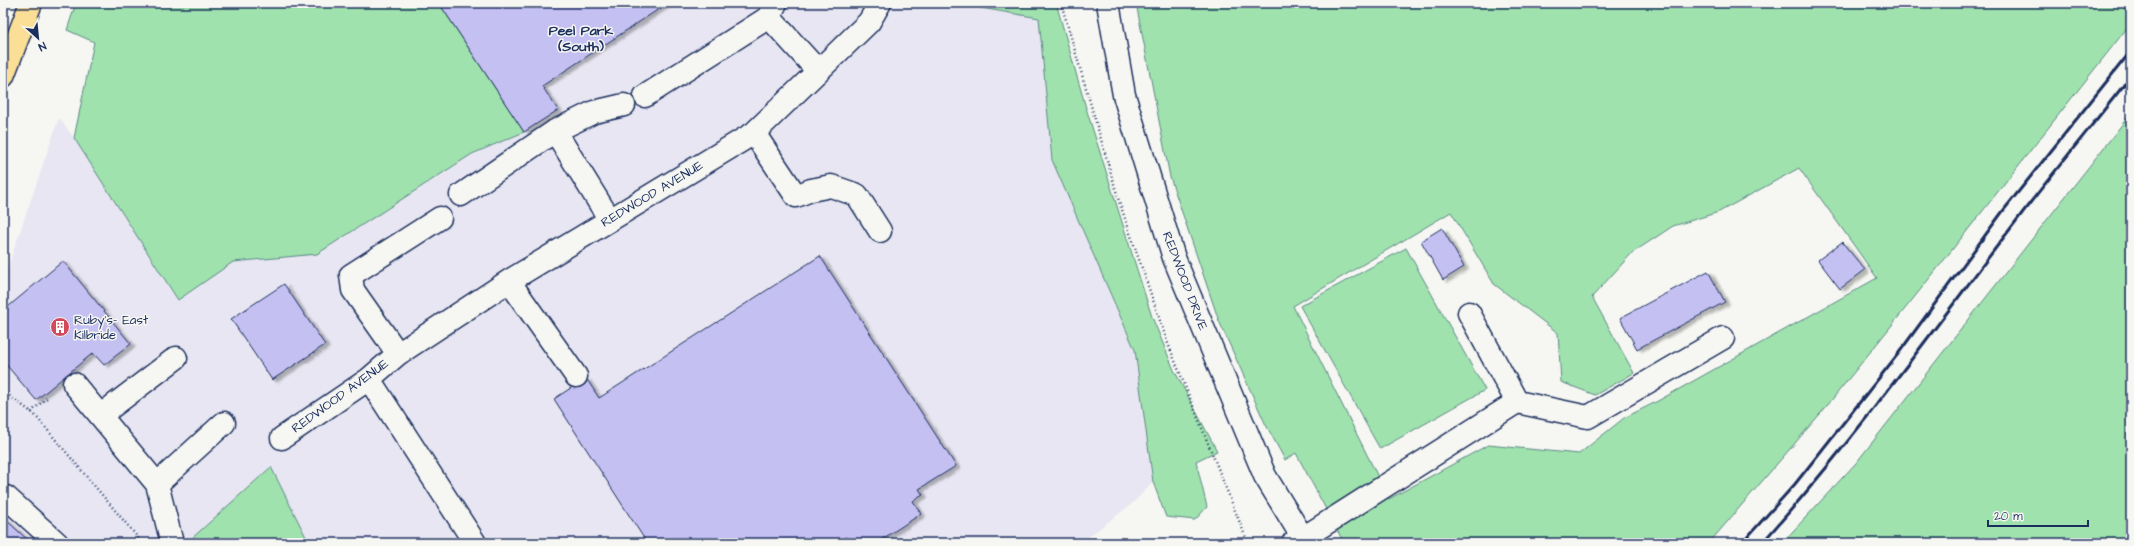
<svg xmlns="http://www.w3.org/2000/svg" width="2134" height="546" viewBox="0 0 2134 546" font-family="'Architects Daughter',sans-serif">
  <defs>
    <filter id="shadow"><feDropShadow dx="4.5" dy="2.5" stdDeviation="1" flood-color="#0004"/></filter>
  </defs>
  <rect width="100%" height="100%" fill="#f6f6f2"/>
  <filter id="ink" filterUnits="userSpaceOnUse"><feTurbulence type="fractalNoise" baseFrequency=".025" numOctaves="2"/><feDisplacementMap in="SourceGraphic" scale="8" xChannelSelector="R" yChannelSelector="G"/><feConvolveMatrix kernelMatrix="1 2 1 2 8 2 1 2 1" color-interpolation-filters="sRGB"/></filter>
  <g filter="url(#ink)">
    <path fill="#e7e6f2" d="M76 3H952L1039 18 1052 160 1135 350 1153 482 1133 503 1080 543H3V273L9 264 59 118 74 138 94 42 67 30Z"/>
    <path fill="#9fe2ad" stroke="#5d8886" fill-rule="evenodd" d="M76 3H116L131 6 135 3H439L524 132 472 154 317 254 233 262 178 300 74 138 94 42 67 30Z
      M952 3H1056L1086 108 1152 317 1174 370 1217 451 1196 461 1207 507 1195 520 1166 517 1153 482 1135 350 1052 160 1039 18Z
      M1136 3H2131V23L1933 274 1826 407 1709 543H1344L1296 453 1285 460 1265 423 1219 321 1170 177ZM1799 168 1877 278 1656 402 1624 418 1579 454 1488 445 1389 499 1293 306 1451 212 1494 284 1558 333 1561 382 1595 395 1634 373 1592 297 1632 253 1673 226 1719 212Z
      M2131 113V543H1782L1856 463Z
      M1406 248 1485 390 1380 449 1300 306Z
      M271 467 309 543H192L190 540Z"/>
    <path fill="#c5c0f2" stroke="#1b2f5e" filter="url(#shadow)" d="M439 3H668L542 86 558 110 524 132Z
      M1442 228 1464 267 1443 280 1421 241Z
      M1842 242 1865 270 1840 289 1818 260Z
      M820 256 956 466 919 489 923 495 913 501 921 514 876 543H850L846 537 836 543H647L554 399 586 378 599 398Z
      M63 261 131 344 104 365 93 353 36 400 3 361V311Z
      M1708 271 1725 302 1637 349 1620 318Z
      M284 284 325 345 272 380 231 319Z
      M3 517 31 543H3Z"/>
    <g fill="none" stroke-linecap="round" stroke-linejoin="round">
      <defs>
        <path id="minor" d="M1108 3 1124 95 1174 258 1265 476 1306 543
          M769 17 818 71
          M645 96 769 17 776 3
          M555 131 610 220
          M754 133 796 196 811 190 831 186 857 195 880 231
          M461 195 555 131 594 112 624 105
          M509 281 576 376
          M1469 313 1517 402
          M398 354 353 290 351 275 440 218
          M369 379 475 543
          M74 384 157 484 172 543
          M101 415 176 358
          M282 438 369 379 398 354 509 281 754 133 869 22 880 3
          M157 484 224 423
          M6 497 57 543
          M1293 543 1303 538 1517 402 1588 417 1723 338"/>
        <path id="major" d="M3 76 31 3"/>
      </defs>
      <use href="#minor" stroke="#1b2f5e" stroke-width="25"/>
      <use href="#major" stroke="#1b2f5e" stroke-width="25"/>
      <path stroke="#1b2f5e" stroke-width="2.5" stroke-dasharray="1 3" stroke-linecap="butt" d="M1061 3 1119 201 1167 341 1248 543
        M3 391 34 414 140 540
        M31 412 49 396"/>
      <use href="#minor" stroke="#f6f6f2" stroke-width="22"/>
      <use href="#major" stroke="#fbdf96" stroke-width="22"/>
      <path stroke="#1b2f5e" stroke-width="3" d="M1742 543 1795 484 1898 354 2003 211 2131 51
        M1762 543C1855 439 1936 326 2020 216 2056 169 2094 123 2131 76"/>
    </g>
  </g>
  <defs>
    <symbol id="building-disc" viewBox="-11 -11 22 22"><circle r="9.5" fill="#d1495b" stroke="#f6f6f2"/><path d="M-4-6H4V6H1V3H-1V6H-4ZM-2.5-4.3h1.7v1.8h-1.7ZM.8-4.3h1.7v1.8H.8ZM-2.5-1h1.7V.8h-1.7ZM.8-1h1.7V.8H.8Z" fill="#fff"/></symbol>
  </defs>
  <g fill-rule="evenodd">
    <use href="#building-disc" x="49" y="316" width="22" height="22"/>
  </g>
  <g text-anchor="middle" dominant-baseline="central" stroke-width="3" stroke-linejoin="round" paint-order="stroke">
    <g font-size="13" fill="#1b2f5e" stroke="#f6f6f2">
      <text transform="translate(652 194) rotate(-31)">REDWOOD AVENUE</text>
      <text transform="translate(1185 281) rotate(69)">REDWOOD DRIVE</text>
      <text transform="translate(340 396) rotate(-36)">REDWOOD AVENUE</text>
    </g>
    <g font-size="13" fill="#1b2f5e" stroke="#f6f6f2" text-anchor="start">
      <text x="74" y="320">Ruby's- East<tspan x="74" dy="15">Kilbride</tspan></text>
    </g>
    <g font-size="14" font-weight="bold" fill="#1b2f5e" stroke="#f6f6f2">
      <text x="581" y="31">Peel Park<tspan x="581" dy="16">(South)</tspan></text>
    </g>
  </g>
  <rect width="2134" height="546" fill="none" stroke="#f6f6f2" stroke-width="16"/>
  <rect x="8" y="8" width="2118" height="530" fill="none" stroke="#1b2f5e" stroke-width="1.5" filter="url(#ink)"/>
  <g transform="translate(38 38) rotate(153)" stroke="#f6f6f2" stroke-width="3" paint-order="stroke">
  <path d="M0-3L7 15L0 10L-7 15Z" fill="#1b2f5e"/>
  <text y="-6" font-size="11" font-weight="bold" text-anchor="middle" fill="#1b2f5e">N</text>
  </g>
  <path d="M1988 520v6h100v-6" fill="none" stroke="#1b2f5e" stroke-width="2"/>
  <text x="1994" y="520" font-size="12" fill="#1b2f5e" stroke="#f6f6f2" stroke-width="3" paint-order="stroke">20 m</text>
</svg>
